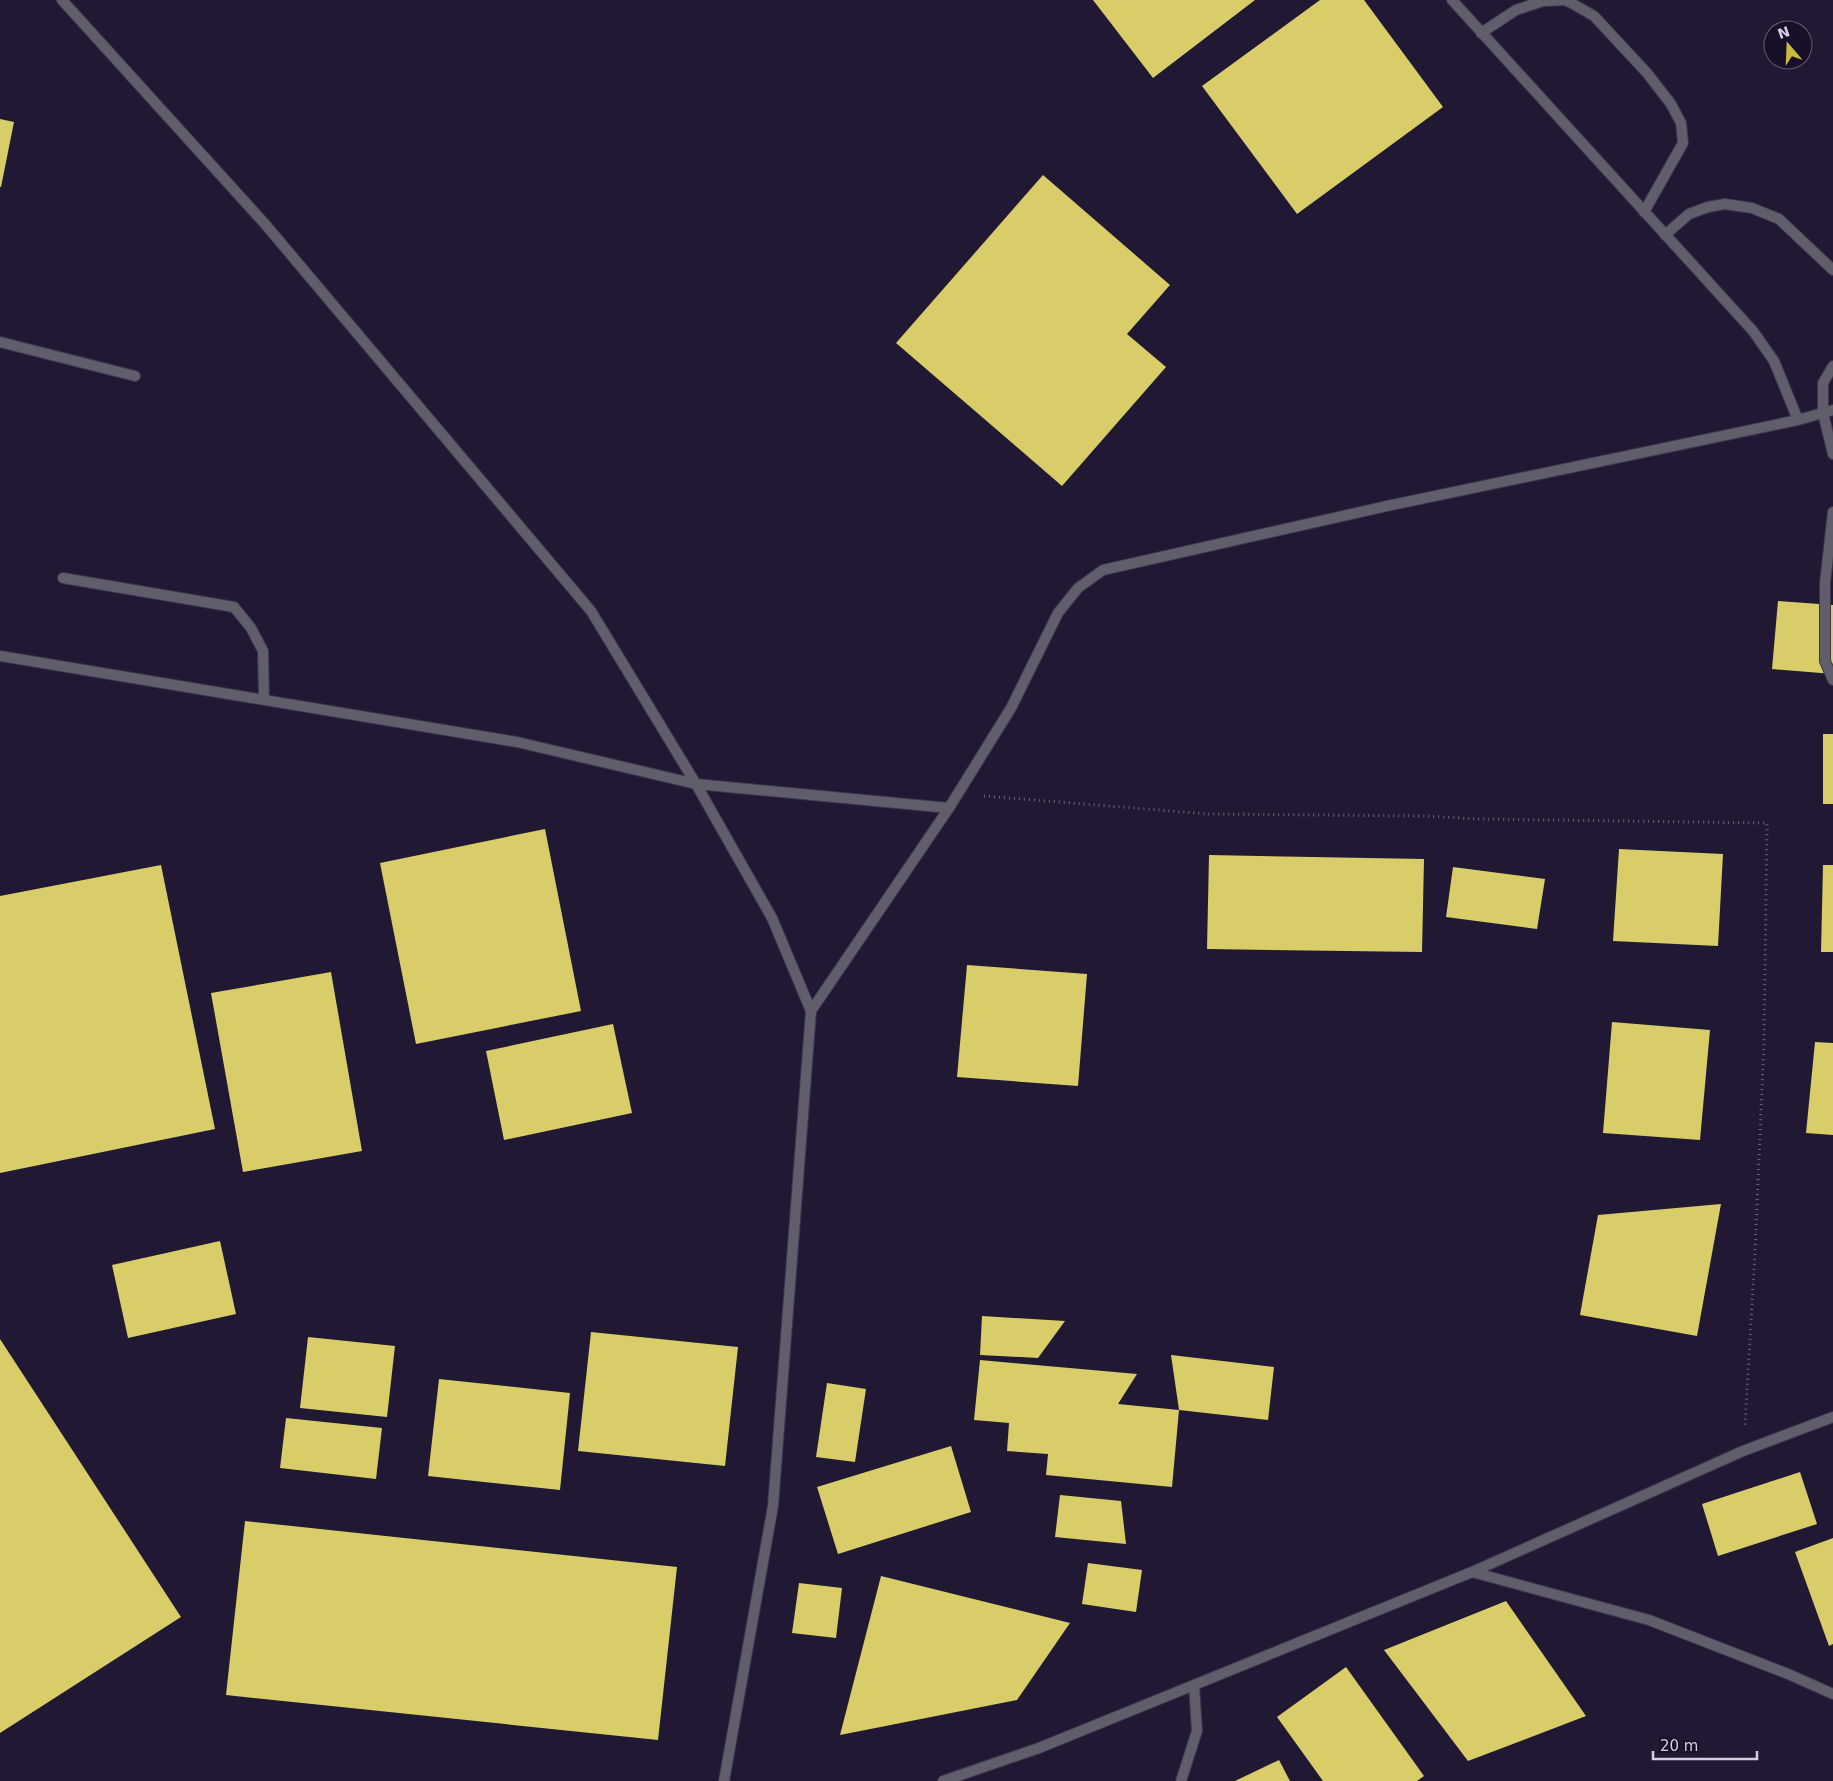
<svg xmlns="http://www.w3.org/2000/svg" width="1833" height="1781" viewBox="0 0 1833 1781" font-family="'DejaVu Sans',sans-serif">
  <rect width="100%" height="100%" fill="#211933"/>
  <path fill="#d8cd68" d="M1093 0H1255L1153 78Z
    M1320 0H1364L1443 107 1297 214 1202 86Z
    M0 119 14 122 1 187H0Z
    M1043 175 1170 285 1127 334 1166 367 1062 486 896 343Z
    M1778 601 1833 605V674L1772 669Z
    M1823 734H1833V804H1823Z
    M545 829 581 1011 416 1044 380 863Z
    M1619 849 1723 854 1718 946 1613 941Z
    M1209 855 1424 859 1422 952 1207 949Z
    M161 865 215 1129 0 1173V896Z
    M1823 865H1833V952H1821Z
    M1453 867 1545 879 1537 929 1446 917Z
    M967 965 1087 974 1078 1086 957 1077Z
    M331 972 362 1151 243 1172 211 993Z
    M1612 1022 1710 1030 1700 1140 1603 1133Z
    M613 1024 632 1113 504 1140 486 1051Z
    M1815 1042 1833 1043V1135L1806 1133Z
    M1721 1204 1697 1336 1580 1315 1598 1215Z
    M220 1241 236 1314 128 1338 112 1265Z
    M982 1316 1065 1321 1038 1358 980 1355Z
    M591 1332 738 1347 725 1466 578 1451Z
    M308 1337 395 1346 387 1417 300 1408Z
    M0 1339 181 1617 0 1733Z
    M1171 1355 1274 1367 1268 1420 1179 1410Z
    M980 1360 1137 1374 1118 1404 1179 1410 1172 1487 1046 1475 1048 1454 1007 1451 1009 1423 974 1420Z
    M439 1379 570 1393 560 1490 428 1476Z
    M827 1383 866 1389 855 1462 816 1457Z
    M286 1418 382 1428 376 1479 280 1468Z
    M951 1446 971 1512 838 1554 817 1487Z
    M1800 1472 1817 1524 1718 1556 1702 1504Z
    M1060 1495 1121 1501 1126 1544 1055 1537Z
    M245 1521 677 1567 658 1740 226 1695Z
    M1833 1538V1644L1829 1646 1795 1552Z
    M1088 1563 1142 1570 1136 1612 1082 1604Z
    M881 1576 1070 1623 1017 1700 840 1735Z
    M799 1583 842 1588 836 1638 792 1633Z
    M1506 1601 1586 1716 1468 1761 1384 1650Z
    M1346 1667 1424 1776 1417 1781H1323L1277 1717Z
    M1279 1760 1290 1781H1235Z"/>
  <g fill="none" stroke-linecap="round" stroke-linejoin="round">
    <defs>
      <path id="service" d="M62 0 265 224 591 611 696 784 772 918 811 1011 773 1506 724 1781
        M1481 33 1516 10 1543 1 1566 0 1594 16 1647 73 1671 104 1681 123 1683 143 1644 212
        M1665 235 1689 214 1708 207 1725 204 1752 208 1779 219 1833 270
        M0 342 135 376
        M1833 366 1823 383V413L1833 454
        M1798 420 1833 410
        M1833 512 1825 583V661L1833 680
        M63 578 234 607 251 628 263 651 264 700
        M0 656 517 742 696 784 949 808
        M811 1011 949 808 1011 708 1058 613 1078 588 1103 570 1387 506 1798 420 1774 361 1753 331 1452 0
        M1181 1781 1197 1731 1194 1685"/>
      <path id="minor" d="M1472 1572 1649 1620 1788 1674 1833 1694
        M943 1781 1039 1748 1472 1572 1743 1451 1833 1417"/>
    </defs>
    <use href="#service" stroke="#3d364f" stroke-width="12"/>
    <use href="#minor" stroke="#3d364f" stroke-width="12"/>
    <path stroke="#6a647a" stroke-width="3" stroke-dasharray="1 4" stroke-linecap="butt" d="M984 796 1208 814 1424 816 1479 819 1767 823 1764 1042 1755 1252 1745 1425"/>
    <use href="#service" stroke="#615d6b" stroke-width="10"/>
    <use href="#minor" stroke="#615d6b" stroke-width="10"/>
  </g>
  <g transform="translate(1788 45) rotate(341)"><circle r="24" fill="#171028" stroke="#625c72"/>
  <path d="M0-4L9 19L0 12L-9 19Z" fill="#c8bb3b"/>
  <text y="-8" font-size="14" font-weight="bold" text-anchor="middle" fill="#d3cfe0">N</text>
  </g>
  <path d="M1653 1751v8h104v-8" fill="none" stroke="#d3cfe0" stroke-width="2.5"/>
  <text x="1660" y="1751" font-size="15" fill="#d3cfe0" stroke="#171028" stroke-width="4" paint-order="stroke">20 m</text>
</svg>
